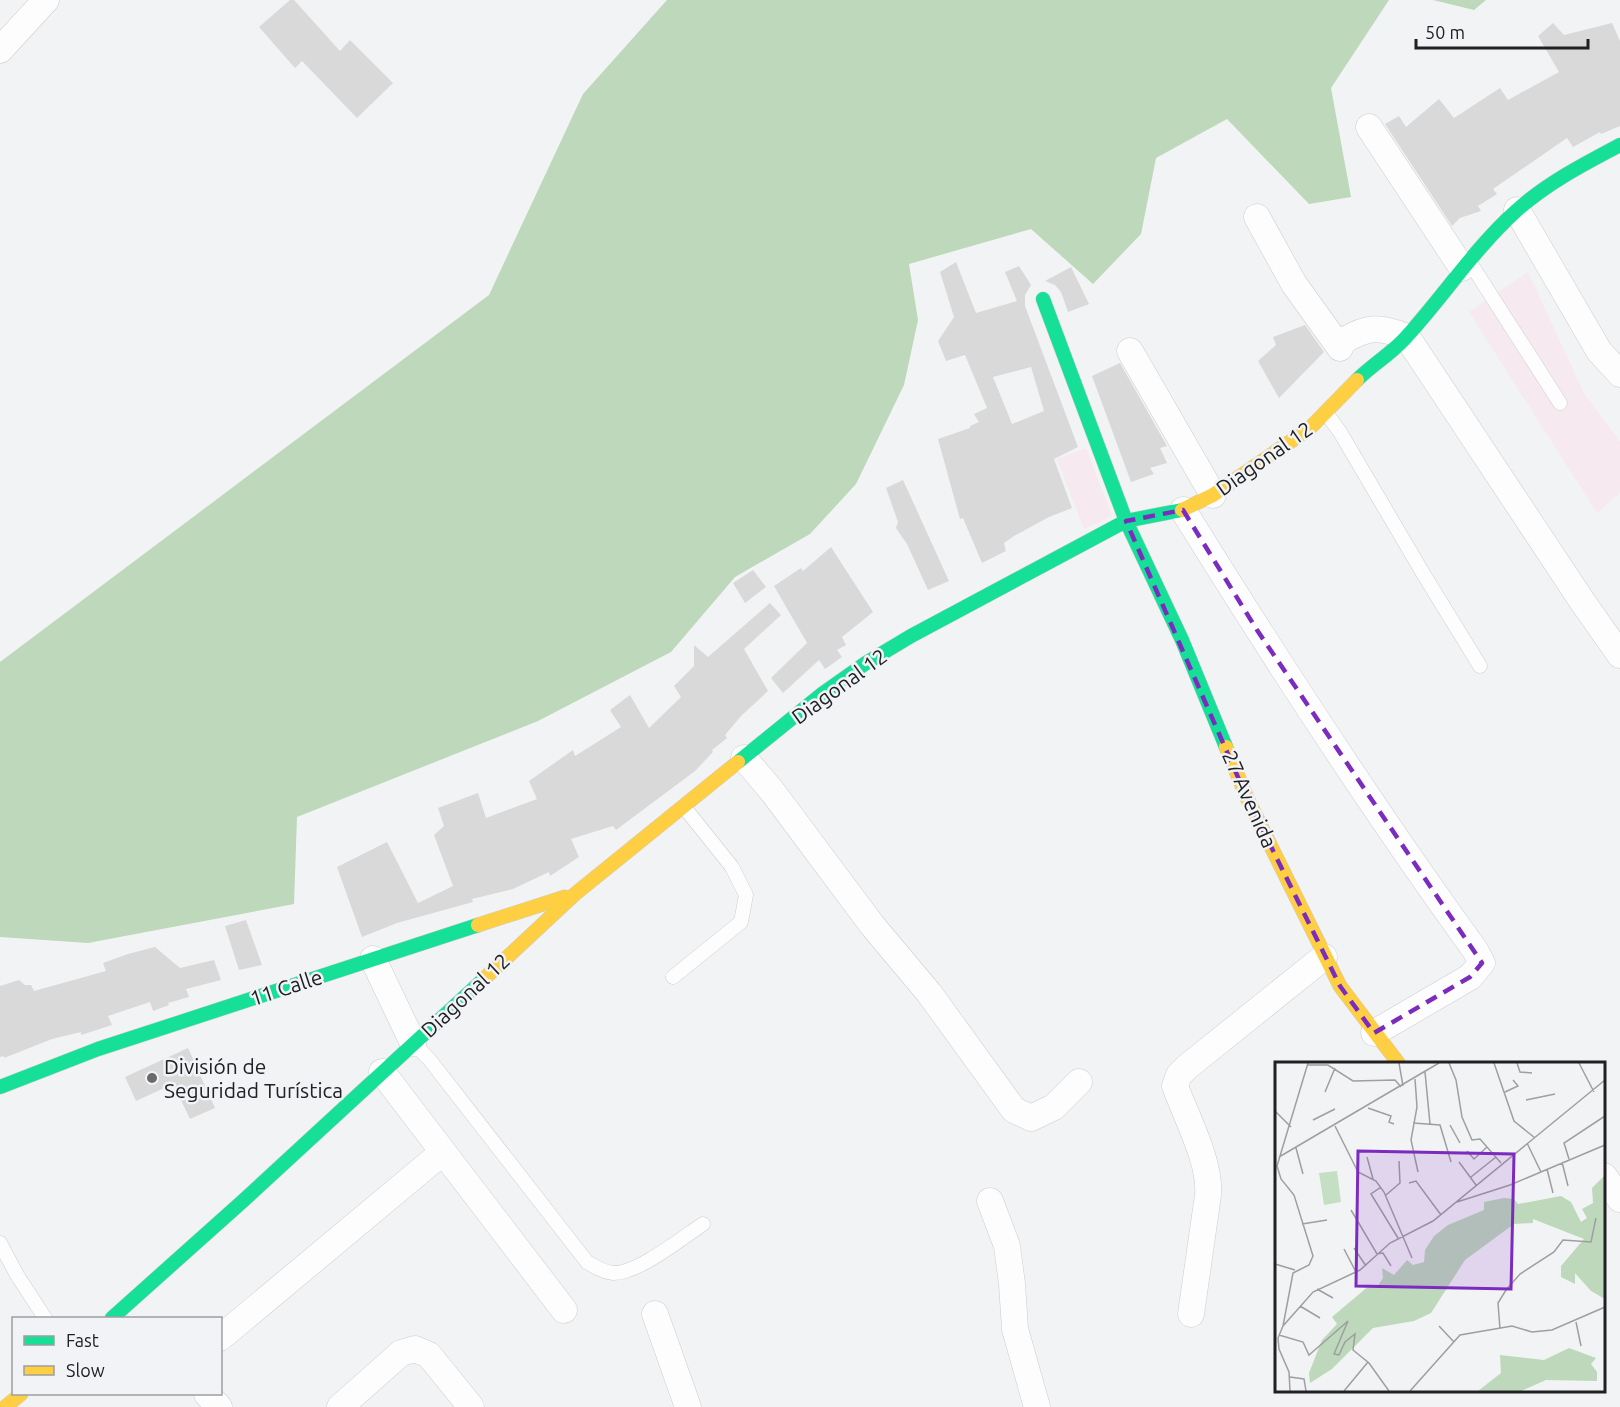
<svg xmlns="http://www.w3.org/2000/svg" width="1620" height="1407" viewBox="0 0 1620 1407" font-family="Ubuntu,sans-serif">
  <rect width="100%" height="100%" fill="#f2f3f5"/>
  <path fill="#f6e9f0" d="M1528 272 1584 393 1620 442V493L1597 513 1469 312Z
    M1086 448 1112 516 1084 529 1057 459Z"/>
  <path fill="#bdd8ba" d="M667 0H1389L1331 88 1351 197 1309 204 1227 119 1156 158 1141 234 1093 284 1031 229 909 264 918 320 904 385 856 484 810 534 735 577 671 652 538 721 297 817 294 904 88 943 0 937V662L489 295 583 94Z
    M1433 0H1486L1474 10Z"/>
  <path fill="#d9d9da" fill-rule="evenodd" d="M290 0H294L340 51 350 40 393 83 357 118 302 61 295 68 259 27Z
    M1553 23 1564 35 1612 23 1620 41V126L1601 134 1600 132 1573 147 1567 138 1493 189 1497 194 1478 206 1481 211 1460 218 1452 226 1385 124 1399 116 1406 127 1439 99 1454 118 1500 88 1508 100 1559 72 1538 36Z
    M956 262 976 313 1017 301 1005 272 1019 266 1031 285 1025 295V306L1078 447 1054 459 1072 508 1049 517 1014 536 1004 543 1006 551 982 563 963 518 960 519 938 439 970 428V426L979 422 974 414 987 408 965 355 946 361 938 341 954 317 940 272ZM1031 367 1044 411 1012 424 993 377Z
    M1071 267 1089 304 1068 312 1061 292 1055 285 1045 281Z
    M1305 325 1324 352 1279 398 1258 361 1276 345 1273 337Z
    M1120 363 1167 446 1160 448 1167 463 1150 468 1154 474 1131 482 1092 376Z
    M903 480 949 581 928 590 907 544 896 528 898 522 886 488Z
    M831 547 873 612 842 637 846 645 837 650 842 657 825 669 819 660 783 693 771 678 807 643 774 586 801 568 803 571Z
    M753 570 766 587 745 603 733 583Z
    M770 603 781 615 744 649 768 691 741 716 725 735 727 738 712 750 713 752 695 771 616 830 613 826 571 839 579 857 550 876 549 872 513 889 472 899 473 902 397 923 362 937 337 867 387 842 418 903 453 886 434 835 444 826 438 808 478 793 486 818 537 799 529 781 573 750 575 756 621 727 610 710 630 695 649 728 681 697 674 686 694 666V645L708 657Z
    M246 920 262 965 239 970 225 926Z
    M155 947 180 968 214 960 221 980 186 989 189 997 168 1003 169 1005 164 1007 153 1011 150 1002 108 1016 112 1025 81 1035V1032L52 1039 4 1058V1056L0 1057V986L19 980 25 985H31L34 991 106 971 103 963 128 954Z
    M188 1048 215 1108 190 1119 173 1084 136 1101 125 1077Z"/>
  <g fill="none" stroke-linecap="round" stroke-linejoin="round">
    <defs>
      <path id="lane" d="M1469 261 1560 403
        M1326 413 1340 432 1424 575 1480 666
        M673 977 741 922 746 895 732 867 684 807
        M413 1043 429 1059 587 1262C595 1267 603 1272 613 1273 637 1274 682 1238 703 1224
        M0 1243 17 1275 45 1318"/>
      <path id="street" d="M0 50 46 0
        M1369 127 1462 268
        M1517 210 1599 351 1620 374
        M1257 217 1294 284 1340 348 1343 341C1368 326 1380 326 1407 337L1582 601 1620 655
        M1130 351 1213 495
        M1183 510C1276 660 1372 808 1475 950L1482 963 1470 977 1374 1033
        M744 758 772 791 872 925 929 993 1014 1110 1031 1118 1054 1107 1079 1082
        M373 959 413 1043
        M382 1072 564 1310
        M1604 1176 1620 1199
        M990 1201 1007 1246 1012 1284 1015 1329 1037 1407
        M655 1314 688 1407
        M1191 1314 1208 1195C1211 1162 1186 1117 1175 1086L1179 1075 1187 1067 1324 957
        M220 1338 443 1152
        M207 1394 219 1407
        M340 1407 401 1353 415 1349 429 1355 471 1407"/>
      <path id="fast" d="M1043 299 1126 521 1182 640 1226 747
        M1357 380C1373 364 1394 352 1408 335 1445 294 1475 248 1516 211 1547 183 1584 164 1620 145
        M738 762 822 694 866 663 911 636 1126 521 1182 510
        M0 1087 98 1049 478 925
        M112 1318 244 1200 485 978"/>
      <path id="slow" d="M1182 510 1213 495 1310 428 1357 380
        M1226 747 1248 800 1340 986 1399 1064
        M478 925 565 897
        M485 978 575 894 738 762
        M5 1407 21 1394"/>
    </defs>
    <use href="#lane" stroke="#cdcdce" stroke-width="15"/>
    <use href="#street" stroke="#cdcdce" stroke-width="27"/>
    <use href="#fast" stroke="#cdcdce" stroke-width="15"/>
    <use href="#slow" stroke="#cdcdce" stroke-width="15"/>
    <use href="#lane" stroke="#fdfdfe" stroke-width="14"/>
    <use href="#street" stroke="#fdfdfe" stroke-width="26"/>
    <use href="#fast" stroke="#16e098" stroke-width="14"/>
    <use href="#slow" stroke="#ffcf43" stroke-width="14"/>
  </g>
  <path fill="none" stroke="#7b2cbf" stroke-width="4.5" stroke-dasharray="12 8" stroke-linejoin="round" d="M1183 510 1257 630 1482 963 1470 977 1374 1033 1340 986 1248 800 1126 521Z"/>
  <circle fill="#6a6a6c" stroke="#f1f3f6" stroke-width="2" cx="152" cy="1078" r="6"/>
  <g text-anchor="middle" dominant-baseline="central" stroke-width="5" stroke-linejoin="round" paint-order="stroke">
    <g font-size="21" fill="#202122" stroke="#f1f3f6">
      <text transform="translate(1264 458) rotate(-35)">Diagonal 12</text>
      <text transform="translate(839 686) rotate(-36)">Diagonal 12</text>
      <text transform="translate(1250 799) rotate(66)">27 Avenida</text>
      <text transform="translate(286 987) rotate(-18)">11 Calle</text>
      <text transform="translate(465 995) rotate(-43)">Diagonal 12</text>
    </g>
    <g font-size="21" fill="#202122" stroke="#f1f3f6" text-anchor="start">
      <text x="164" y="1066">División de<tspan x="164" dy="24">Seguridad Turística</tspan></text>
    </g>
  </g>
  <g transform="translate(1275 1062)">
    <rect width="330" height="330" fill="#f2f3f5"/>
    <path d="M62 109 66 140 49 143 44 111Z" fill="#c4dfc1"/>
    <path d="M330 113V237L316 229 300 211V222L286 215V204L309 177 258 157V161L239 162 190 198 156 251 139 259 98 266 57 307 35 321 34 311 47 278 62 262 57 255 95 223 102 225 108 216 107 206 119 213 132 198 138 203 149 200 150 188 159 174 173 163 209 148V140L229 136 239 137 243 142 286 134 296 140 306 160 312 156 307 147 318 141 317 126ZM294 286 321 296 316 302 322 310V319L271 318 246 329H203L226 311 225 293 269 298Z" fill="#bdd8ba"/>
    <path fill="none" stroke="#9e9fa1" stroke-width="1.5" d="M124 1 128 24M174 1 181 18 187 55 197 78 205 77 226 101M219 1 239 59 260 76M242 1 245 10 257 11M304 1 319 30M32 3H53L78 19 120 18 126 25M150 10 155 62M140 17 142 45 136 78 143 110M50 30 60 6M230 30 243 24 238 18M251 38 280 32M93 46 116 54 114 60 119 62M0 49 16 65M38 58 60 47M138 61 165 63 176 100M175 63 185 81M60 64 83 110 101 119 109 130 137 196M252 81 266 110M21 86 28 112M192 89 199 97 212 85M4 95 164 1M92 95 98 117M294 97 289 81 330 54M184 100 201 123M287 100 293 124M272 107 278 131M196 115 221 95M134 121 141 119 166 153M106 125 96 132 123 176M111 133 125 121 124 99M182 140 235 123 330 83M76 148 102 192 108 191 116 204M27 162 52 158M79 186 91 204M69 187 81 210M0 202 20 208M42 227 58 236M25 244 45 256M301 260 306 284M8 264 18 211 34 203 38 194 19 133 6 117 2 104 33 1M164 264 179 280M225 267 223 241 231 228 245 212 279 190 288 178 316 180 321 156M4 273 28 280 34 293 73 259 59 292 64 293 70 280 80 272 78 288 94 301 114 329M15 315 29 317 31 329M15 329 14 310 4 287 3 276 8 264 38 230 85 208 115 181 158 159 330 18M69 329 93 300M135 329 185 273 237 264 257 270 277 268 330 245"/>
    <path fill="#7b2cbf" fill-opacity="0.15" stroke="#7b2cbf" stroke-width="3" d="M83 89 239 92 236 227 81 224Z"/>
    <rect width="330" height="330" fill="none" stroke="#202122" stroke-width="3"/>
  </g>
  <rect x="12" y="1317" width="210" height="78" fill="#f1f3f6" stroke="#9d9fa1" stroke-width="1.5"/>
  <rect x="24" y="1336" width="30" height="9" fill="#16e098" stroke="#9d9fa1" stroke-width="1.5"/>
  <text x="66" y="1347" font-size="18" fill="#202122">Fast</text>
  <rect x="24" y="1366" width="30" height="9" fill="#ffcf43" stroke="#9d9fa1" stroke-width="1.5"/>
  <text x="66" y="1377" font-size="18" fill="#202122">Slow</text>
  <path d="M1416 39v9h172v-9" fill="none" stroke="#202122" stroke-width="3"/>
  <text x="1425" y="39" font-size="18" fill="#202122" stroke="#f1f3f6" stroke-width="4.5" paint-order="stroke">50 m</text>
</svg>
